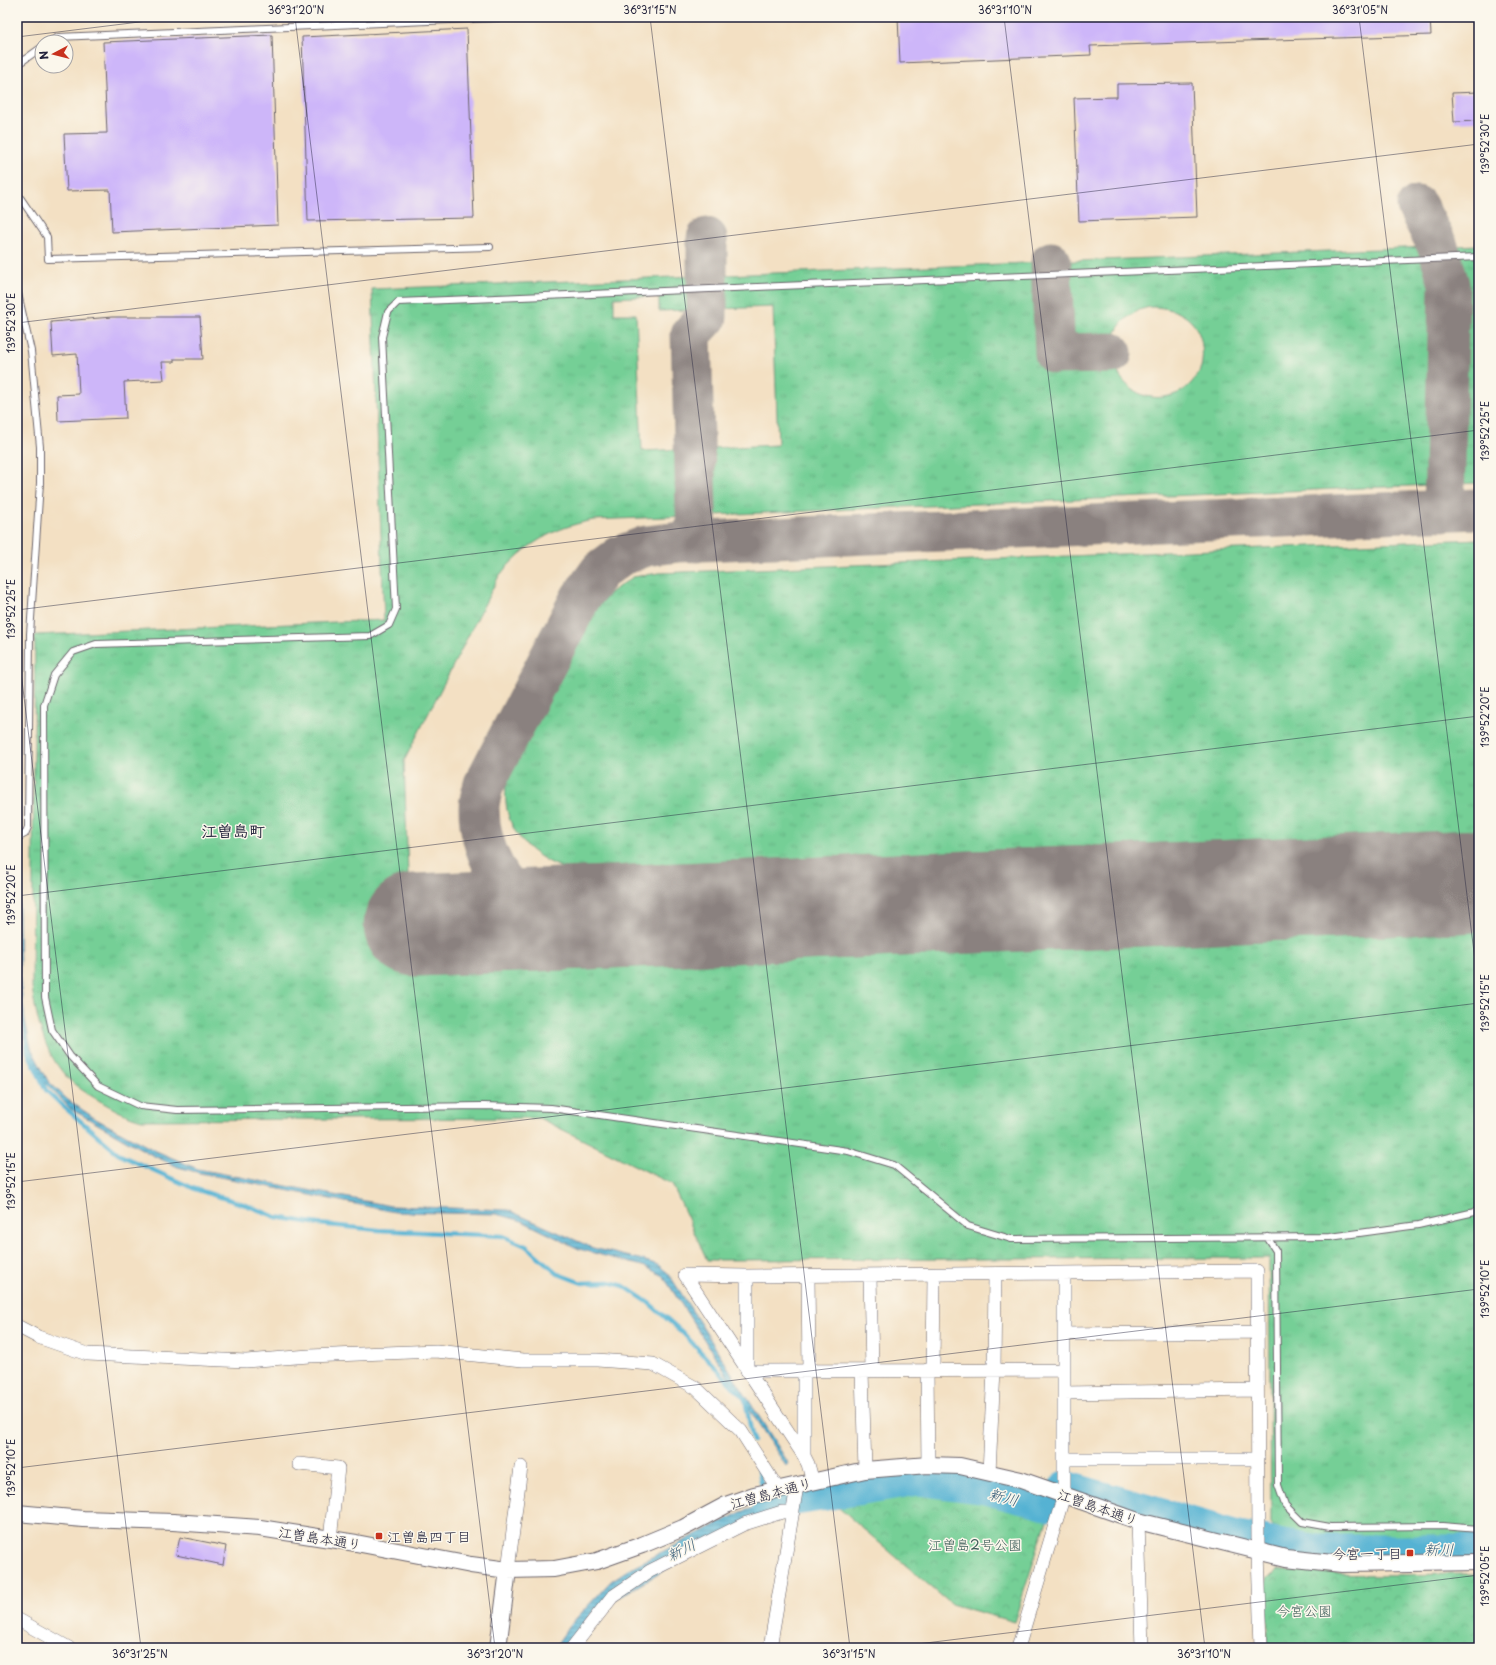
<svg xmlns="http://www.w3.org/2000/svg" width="1496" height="1665" viewBox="0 0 1496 1665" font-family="'Playpen Sans','Klee One',sans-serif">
  <defs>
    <pattern id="grass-tufts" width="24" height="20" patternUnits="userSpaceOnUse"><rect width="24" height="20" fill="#75cf96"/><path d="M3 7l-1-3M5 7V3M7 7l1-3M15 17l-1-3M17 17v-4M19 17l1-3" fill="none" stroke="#65b182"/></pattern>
    <pattern id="park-crowns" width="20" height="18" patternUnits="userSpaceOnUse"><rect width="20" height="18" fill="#75cf96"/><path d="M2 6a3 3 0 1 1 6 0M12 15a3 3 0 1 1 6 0" fill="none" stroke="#65b182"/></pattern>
    <pattern id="water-rules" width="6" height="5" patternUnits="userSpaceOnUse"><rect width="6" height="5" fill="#55b2d3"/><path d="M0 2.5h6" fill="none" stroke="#4690ac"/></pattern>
  </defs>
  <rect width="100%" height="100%" fill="#fbf7ec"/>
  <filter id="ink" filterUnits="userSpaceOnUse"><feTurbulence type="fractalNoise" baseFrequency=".025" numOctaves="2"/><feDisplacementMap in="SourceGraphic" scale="8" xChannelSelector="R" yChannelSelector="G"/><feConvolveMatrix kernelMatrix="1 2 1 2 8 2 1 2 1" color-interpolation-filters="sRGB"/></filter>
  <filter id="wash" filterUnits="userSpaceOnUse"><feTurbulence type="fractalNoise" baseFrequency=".012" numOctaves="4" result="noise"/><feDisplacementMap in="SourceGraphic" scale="16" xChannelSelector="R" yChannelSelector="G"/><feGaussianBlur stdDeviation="0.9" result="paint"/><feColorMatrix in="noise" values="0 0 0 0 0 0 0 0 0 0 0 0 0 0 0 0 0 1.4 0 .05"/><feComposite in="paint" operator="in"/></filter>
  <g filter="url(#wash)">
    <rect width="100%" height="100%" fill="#f3e0c3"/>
    <path fill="url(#grass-tufts)" stroke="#4c7868" fill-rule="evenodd" d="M1479 245V483L593 520C553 528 525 544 499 576L404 761 408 875 414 976 1479 932V1538H1288L1276 1531 1271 1523 1269 1258 707 1260 672 1184 539 1118 142 1120C126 1116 114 1109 100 1101 88 1094 74 1086 65 1075 44 1051 36 1018 32 987L35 635 384 620 372 289ZM659 296V311L773 307 778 445 642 451 636 314H614V298ZM1150 307C1185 307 1206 326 1202 362 1201 373 1191 385 1182 391 1125 421 1084 339 1136 312 1140 309 1146 308 1150 307Z
      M1479 539V830L563 868C527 854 502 828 506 786 507 779 511 772 513 766L595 611 611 592 633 577 659 573Z"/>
    <path fill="url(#park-crowns)" stroke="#4c7868" d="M927 1475 978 1481 1052 1505 1014 1622 951 1604 819 1491 854 1484Z
      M1277 1569C1344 1578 1412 1574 1479 1574V1648H1268L1266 1580Z"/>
    <path fill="url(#water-rules)" stroke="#3c6a87" d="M17 788 20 979 25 1020 31 1048 48 1081 68 1100 96 1119 154 1150 198 1169 391 1206 508 1210 593 1248 643 1260 658 1265 668 1273 681 1293 789 1464 786 1466 663 1276 646 1267 579 1249 522 1221 496 1214 395 1212 200 1173 178 1167 152 1155 71 1109 44 1082 26 1047 17 980Z
      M926 1476 969 1480 1015 1492 1013 1499C1001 1495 988 1490 975 1488 920 1479 869 1490 816 1498L815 1493 899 1478Z
      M769 1503 771 1510 762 1513 592 1613 563 1648H554L570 1625 611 1581 634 1566 741 1512Z"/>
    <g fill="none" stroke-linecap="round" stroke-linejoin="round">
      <path stroke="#55b2d3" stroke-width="4.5" d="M27 1044 28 1052 46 1090 63 1106 120 1155 195 1189 246 1205 276 1217 319 1224 378 1230 503 1236 526 1246 558 1274 582 1283 609 1282 624 1286 649 1303 682 1332 745 1399 753 1441
        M758 1466 766 1507 764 1508"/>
      <path stroke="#55b2d3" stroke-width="27" d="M766 1507 918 1482 981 1490 1046 1507 1065 1484 1239 1534 1318 1548H1479"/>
      <path stroke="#8a817f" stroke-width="41" d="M1417 206 1438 247 1449 284 1444 511
        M1051 262 1055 354 1112 353
        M697 542 691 334 707 317V238
        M532 920C504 886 479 855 479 808 479 800 482 792 484 784L581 597 600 571 620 556 646 546 680 542 1479 509"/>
      <path stroke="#8a817f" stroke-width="103" d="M415 925 1479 881"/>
    </g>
    <g id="blocks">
      <path fill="#cdb6f9" d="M898 17H1430L1431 35 1090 46 1091 55 900 63Z
        M467 29 474 218 308 221 302 37Z
        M272 35 278 225 112 232 110 190 67 191 64 134 107 133 103 42Z
        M1192 83 1197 217 1079 221 1074 98 1117 97V84Z
        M1479 92V121L1454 122 1452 93Z
        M112 317H200L203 359H174V362H162L164 380 124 382 126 418 58 421 57 395 79 394 77 354 53 356 51 322Z
        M180 1537 226 1546 223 1565 176 1555Z"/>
    </g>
  </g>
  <g filter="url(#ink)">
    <use href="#blocks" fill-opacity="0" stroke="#6b646b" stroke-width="1"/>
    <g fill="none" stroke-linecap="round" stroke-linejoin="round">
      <defs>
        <path id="service" d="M49 42 58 37 522 17
          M17 65 42 47
          M17 193 47 237 48 259 490 247
          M1479 257 398 302 388 312 382 337 396 609 389 625 370 636 96 644 73 652 54 675 44 705 45 997 52 1030 70 1056 98 1086 140 1106 177 1110 483 1106 551 1108 848 1151 894 1165 968 1226 1011 1239 1330 1237 1418 1225 1479 1211
          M17 289 31 351 40 447V483L30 634 28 827 25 834 17 838
          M1267 1237 1276 1251 1278 1485 1285 1505 1302 1522 1330 1527 1442 1526 1479 1529"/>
        <path id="minor" d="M870 1275 872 1370
          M747 1276V1371L1064 1370
          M808 1276 809 1371
          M17 1326 38 1337 87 1354 246 1361 309 1356 436 1351 523 1360H597L653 1364 696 1388 741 1431 778 1489
          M1064 1334 1257 1332
          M927 1370 928 1465
          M933 1370 934 1275
          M804 1371V1456
          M862 1371 865 1470
          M1064 1393 1257 1390
          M1064 1459H1258
          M299 1464 338 1468 330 1539
          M989 1472 994 1370 995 1274
          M813 1482 808 1464 804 1456 685 1275 747 1276 1257 1271 1258 1552 1261 1648
          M1138 1521 1142 1648
          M508 1570 521 1467
          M17 1619 69 1648
          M572 1648 612 1597 650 1571 744 1524 782 1512H793
          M770 1648 797 1486
          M1018 1648 1064 1495V1274"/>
        <path id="tertiary" d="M17 1513 83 1519 173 1522 260 1528 356 1543 471 1565 508 1570 554 1569 597 1561 642 1545 683 1528 726 1505 754 1495 865 1470 928 1465 960 1466 1021 1480 1138 1521 1286 1558 1342 1564 1479 1562
          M498 1648 508 1570"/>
      </defs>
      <use href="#service" stroke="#6b646b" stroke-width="8"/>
      <use href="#minor" stroke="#6b646b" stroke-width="14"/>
      <use href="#tertiary" stroke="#6b646b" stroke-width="18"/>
      <use href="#service" stroke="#fff" stroke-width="6"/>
      <use href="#minor" stroke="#fff" stroke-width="13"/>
      <use href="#tertiary" stroke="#fff" stroke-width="16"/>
    </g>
  </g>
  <path fill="none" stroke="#22223b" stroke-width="1" stroke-opacity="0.45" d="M295 17 495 1648M650 17 850 1648M1004 17 1205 1648M1359 17 1479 993M17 37 180 17M17 323 1479 144M17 610 1479 430M17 640 141 1648M17 896 1479 716M17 1182 1479 1003M17 1468 1479 1289M885 1648 1479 1575"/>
  <g fill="#c8321e" stroke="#fbf7ec" stroke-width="1.5">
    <rect x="375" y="1532" width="8" height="8" rx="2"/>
    <rect x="1406" y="1549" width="8" height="8" rx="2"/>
  </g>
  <g text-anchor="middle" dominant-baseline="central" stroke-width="3" stroke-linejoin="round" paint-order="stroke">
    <g font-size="14" fill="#22223b" stroke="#fbf7ec">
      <text transform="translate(771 1493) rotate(-15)">江曽島本通り</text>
      <text transform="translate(1098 1507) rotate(19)">江曽島本通り</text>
      <text transform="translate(320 1538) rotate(9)">江曽島本通り</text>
    </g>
    <g font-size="14" fill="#22223b" stroke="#fbf7ec" text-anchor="start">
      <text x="387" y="1536">江曽島四丁目</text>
      <text x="1402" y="1553" text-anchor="end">今宮一丁目</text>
    </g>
    <g font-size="14" fill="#3f5f5b" stroke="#fbf7ec">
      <text x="975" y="1544">江曽島2号公園</text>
      <text x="1304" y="1610">今宮公園</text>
    </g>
    <g font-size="15" font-style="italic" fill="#365c78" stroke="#fbf7ec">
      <text transform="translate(1004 1496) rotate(15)">新川</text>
      <text x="1439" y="1548">新川</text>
      <text transform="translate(681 1549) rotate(-26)">新川</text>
    </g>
    <g font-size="16" font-weight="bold" fill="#22223b" stroke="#fbf7ec">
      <text x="233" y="830">江曽島町</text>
    </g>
  </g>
  <rect width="1496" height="1665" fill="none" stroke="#fbf7ec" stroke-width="44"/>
  <g transform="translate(54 54) rotate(263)"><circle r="19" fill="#fbf7ec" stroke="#a4a2a5"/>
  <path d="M0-3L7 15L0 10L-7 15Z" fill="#c8321e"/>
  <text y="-6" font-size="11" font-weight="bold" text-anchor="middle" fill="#22223b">N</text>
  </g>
  <rect x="22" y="22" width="1452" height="1621" fill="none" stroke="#22223b" stroke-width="1.5"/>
  <g font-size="10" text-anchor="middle" fill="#22223b">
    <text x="296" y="14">36°31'20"N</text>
    <text x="650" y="14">36°31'15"N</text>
    <text x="1005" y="14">36°31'10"N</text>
    <text x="1360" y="14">36°31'05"N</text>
    <text transform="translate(1485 144) rotate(-90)" y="4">139°52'30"E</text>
    <text transform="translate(11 323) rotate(-90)" y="4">139°52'30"E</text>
    <text transform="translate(1485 431) rotate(-90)" y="4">139°52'25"E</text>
    <text transform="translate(11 609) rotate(-90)" y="4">139°52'25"E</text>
    <text transform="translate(1485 717) rotate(-90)" y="4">139°52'20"E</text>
    <text transform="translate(11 895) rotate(-90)" y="4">139°52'20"E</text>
    <text transform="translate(1485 1003) rotate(-90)" y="4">139°52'15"E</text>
    <text transform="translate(11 1181) rotate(-90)" y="4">139°52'15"E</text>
    <text transform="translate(1485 1289) rotate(-90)" y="4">139°52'10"E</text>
    <text transform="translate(11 1468) rotate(-90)" y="4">139°52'10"E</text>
    <text transform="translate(1485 1576) rotate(-90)" y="4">139°52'05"E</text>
    <text x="140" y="1658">36°31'25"N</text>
    <text x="495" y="1658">36°31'20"N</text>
    <text x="849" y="1658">36°31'15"N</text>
    <text x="1204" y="1658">36°31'10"N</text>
  </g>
</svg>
